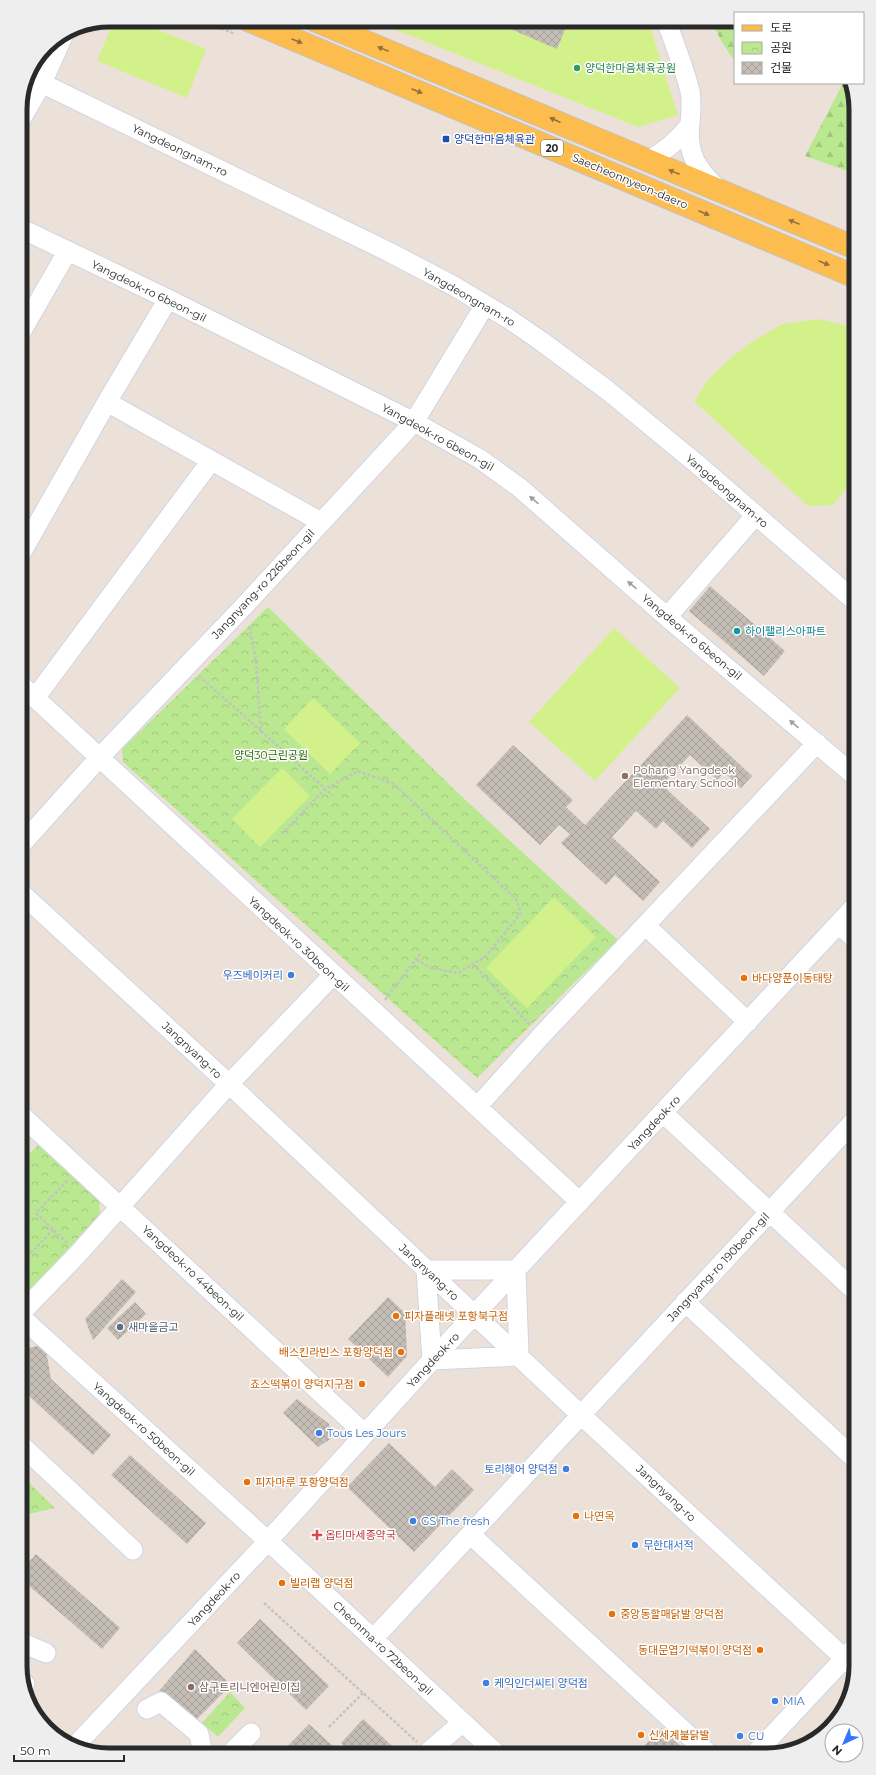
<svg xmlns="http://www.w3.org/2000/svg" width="876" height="1775" viewBox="0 0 876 1775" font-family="Montserrat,'Noto Sans KR',sans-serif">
  <defs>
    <pattern id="forest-firs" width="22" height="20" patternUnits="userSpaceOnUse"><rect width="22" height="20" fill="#bae890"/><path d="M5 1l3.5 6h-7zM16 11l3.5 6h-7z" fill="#a0c77c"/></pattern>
    <pattern id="park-crowns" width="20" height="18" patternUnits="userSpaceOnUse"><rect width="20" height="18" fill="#bae890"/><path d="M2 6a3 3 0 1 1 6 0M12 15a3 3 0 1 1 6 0" fill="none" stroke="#a0c77c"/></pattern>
    <pattern id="building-cross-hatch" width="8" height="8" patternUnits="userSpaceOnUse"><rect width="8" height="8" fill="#c4bdb5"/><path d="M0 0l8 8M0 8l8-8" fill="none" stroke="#a8a29c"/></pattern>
  </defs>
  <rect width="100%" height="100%" fill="#ece1d9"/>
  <path fill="url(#forest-firs)" d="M711 20H735V62L720 39Z
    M843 83H851L856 109V174L805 156Z"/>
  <path fill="url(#park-crowns)" d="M268 607 460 795 618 940 477 1078 123 762 122 749Z
    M40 1143 99 1198 100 1214 32 1288H20V1163Z
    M20 1474 55 1508 29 1514 20 1510Z
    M230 1692 245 1708 218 1737 202 1723Z"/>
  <path fill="#d3f18b" d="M114 20H134L206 49 187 98 97 61Z
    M371 20H648L678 115 638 127Z
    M818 319 856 328V476L833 505 808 506 694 401 708 380 726 362 750 343 782 324Z
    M614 628 680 688 595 781 529 722Z
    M313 698 360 743 330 774 284 729Z
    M282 768 310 796 260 847 232 819Z
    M554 897 596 937 527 1008 486 968Z"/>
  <path fill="url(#building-cross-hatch)" d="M489 20H569L557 49Z
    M710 586 785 651 764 676 689 611Z
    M687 715 752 776 741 788 724 772 717 780 690 755 662 785 710 829 692 848 663 821 656 829 636 811 612 837 660 882 643 901 615 875 606 885 561 843 570 834 559 825 540 845 476 785 513 745 573 800 566 807 585 825Z
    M122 1279 136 1292 93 1340 85 1319Z
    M388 1297 405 1313 407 1356 388 1377 348 1339Z
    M135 1302 146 1314 118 1340 107 1328Z
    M45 1345 51 1379 111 1435 93 1455 29 1396 20 1398V1349Z
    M297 1399 329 1424 332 1438 318 1447 283 1413Z
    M389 1443 435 1487 452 1469 474 1490 414 1552 347 1487Z
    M130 1455 206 1523 187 1544 111 1475Z
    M20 1540 29 1548 20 1557Z
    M36 1554 120 1628 102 1649 20 1578V1572Z
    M260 1619 329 1686 306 1710 237 1643Z
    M195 1649 231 1685 195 1721 159 1691Z
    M363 1719 402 1755H354L341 1743Z
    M309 1724 334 1747 326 1755H279Z
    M662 1728 690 1755H635Z"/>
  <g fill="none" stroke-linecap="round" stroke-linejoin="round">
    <defs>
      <path id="minor" d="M666 20C674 43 684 67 690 91 692 102 691 113 690 124 686 154 698 170 718 189
        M27 76 387 251 452 285 509 319 541 341 607 390 697 464 856 602
        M20 121 42 83 64 34
        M648 161C665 151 678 141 690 125
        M20 228 168 299 414 422 480 459 520 488 667 617 856 777
        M20 334 67 252
        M107 402 321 522
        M20 555 107 402 168 299
        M667 617 755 516
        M20 684 580 1202
        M35 698 211 461
        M20 846 99 758 245 605 414 422 485 305
        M20 892 229 1084 581 1415 855 1668
        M839 924 856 940
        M646 926 748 1022
        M477 1107 541 1036 817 743
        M663 1113 856 1292
        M20 1114 365 1434
        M426 1270H516L519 1356 432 1360Z
        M685 1302 856 1460
        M20 1314 78 1254 229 1084 333 975
        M20 1316 268 1541 498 1755
        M20 1444 133 1550
        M471 1535 710 1755
        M20 1639 25 1644 46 1653
        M373 1639 856 1119
        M23 1682 25 1684
        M147 1709 161 1702 199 1734 203 1755
        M76 1745 268 1541 432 1360 856 905
        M229 1755 251 1733
        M431 1755 428 1752 463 1722
        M754 1755 856 1646"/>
      <path id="major" d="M248 20 856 277
        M314 20C495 96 675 172 856 248"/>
    </defs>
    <use href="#minor" stroke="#ced5e3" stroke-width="21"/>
    <use href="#major" stroke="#c3c3c3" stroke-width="24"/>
    <path stroke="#c3c3c3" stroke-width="2.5" stroke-dasharray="3 2" stroke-linecap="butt" d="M203 20 235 34
      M199 676 261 731 256 660 249 625
      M261 731 333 796
      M282 834 325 789 358 771 394 784 516 899 521 913 486 956 458 973 431 968 416 959
      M473 964 530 1025
      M385 1000 420 954
      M67 1243 36 1213 68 1180
      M20 1264 53 1230
      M264 1603 417 1742
      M329 1727 363 1693"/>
    <use href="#minor" stroke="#fff" stroke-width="19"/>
    <use href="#major" stroke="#fcbc4e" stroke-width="22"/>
  </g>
  <defs><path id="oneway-solid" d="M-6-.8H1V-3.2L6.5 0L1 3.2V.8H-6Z"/></defs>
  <g fill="#92723c">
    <use href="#oneway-solid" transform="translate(297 41) rotate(23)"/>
    <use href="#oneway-solid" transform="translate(383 49) rotate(-158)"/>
    <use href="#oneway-solid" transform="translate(417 91) rotate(23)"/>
    <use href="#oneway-solid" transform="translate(555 120) rotate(-156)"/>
    <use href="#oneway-solid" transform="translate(674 172) rotate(-158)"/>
    <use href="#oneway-solid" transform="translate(704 213) rotate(23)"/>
    <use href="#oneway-solid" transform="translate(794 222) rotate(-157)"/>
    <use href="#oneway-solid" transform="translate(824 263) rotate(23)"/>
  </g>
  <g fill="#9f9f9f">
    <use href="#oneway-solid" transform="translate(534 500) rotate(-139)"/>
    <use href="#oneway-solid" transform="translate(632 585) rotate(-139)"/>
    <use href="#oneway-solid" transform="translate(794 724) rotate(-140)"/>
  </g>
  <circle fill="#2e9e5b" stroke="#fff" stroke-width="1.5" cx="577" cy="68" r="4"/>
  <rect fill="#1a4fb4" stroke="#fff" stroke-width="1.5" x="442" y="135" width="8" height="8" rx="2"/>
  <circle fill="#0f9aa8" stroke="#fff" stroke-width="1.5" cx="737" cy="631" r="4"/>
  <g fill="#8d6e63" stroke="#fff" stroke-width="1.5">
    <circle cx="625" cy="776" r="4"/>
    <circle cx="191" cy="1687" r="4"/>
  </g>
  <g fill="#3f7fe0" stroke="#fff" stroke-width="1.5">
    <circle cx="291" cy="975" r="4"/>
    <circle cx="319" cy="1433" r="4"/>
    <circle cx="566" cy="1469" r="4"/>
    <circle cx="413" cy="1521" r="4"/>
    <circle cx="635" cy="1545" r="4"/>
    <circle cx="486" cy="1683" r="4"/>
    <circle cx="775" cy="1701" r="4"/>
    <circle cx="740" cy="1736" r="4"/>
  </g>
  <g fill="#e8710a" stroke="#fff" stroke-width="1.5">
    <circle cx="744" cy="978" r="4"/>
    <circle cx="396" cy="1316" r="4"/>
    <circle cx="401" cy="1352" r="4"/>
    <circle cx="362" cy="1384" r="4"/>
    <circle cx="247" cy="1482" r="4"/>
    <circle cx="576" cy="1516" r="4"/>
    <circle cx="282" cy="1583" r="4"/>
    <circle cx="612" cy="1614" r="4"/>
    <circle cx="760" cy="1650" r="4"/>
    <circle cx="641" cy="1735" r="4"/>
  </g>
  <circle fill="#5c6f8a" stroke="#fff" stroke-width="1.5" cx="120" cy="1327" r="4"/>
  <path fill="#e0444e" stroke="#fff" stroke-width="1.5" d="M315 1529h4v4h4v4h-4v4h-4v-4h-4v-4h4z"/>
  <g text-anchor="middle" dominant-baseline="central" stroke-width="3" stroke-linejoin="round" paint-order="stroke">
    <rect fill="#fff" stroke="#696969" stroke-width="1" x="541" y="140" width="22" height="16" rx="3"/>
    <g font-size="10" font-weight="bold" fill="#292929">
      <text x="552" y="148">20</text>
    </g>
    <g font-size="11" fill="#27864d" stroke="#fff" text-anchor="start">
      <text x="585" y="68">양덕한마음체육공원</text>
    </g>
    <g font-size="11" fill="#164399" stroke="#fff" text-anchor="start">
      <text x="454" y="139">양덕한마음체육관</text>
    </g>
    <g font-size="11" fill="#292929" stroke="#fff">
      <text transform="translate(180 150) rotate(26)">Yangdeongnam-ro</text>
      <text transform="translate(630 181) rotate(23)">Saecheonnyeon-daero</text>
      <text transform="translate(149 291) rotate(26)">Yangdeok-ro 6beon-gil</text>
      <text transform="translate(469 297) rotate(30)">Yangdeongnam-ro</text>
      <text transform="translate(438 437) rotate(29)">Yangdeok-ro 6beon-gil</text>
      <text transform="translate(727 491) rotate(41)">Yangdeongnam-ro</text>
      <text transform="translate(263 584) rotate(-47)">Jangnyang-ro 226beon-gil</text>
      <text transform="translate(692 637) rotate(40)">Yangdeok-ro 6beon-gil</text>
      <text transform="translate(299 944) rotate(43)">Yangdeok-ro 30beon-gil</text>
      <text transform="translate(192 1050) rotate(43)">Jangnyang-ro</text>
      <text transform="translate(654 1123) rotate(-47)">Yangdeok-ro</text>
      <text transform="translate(718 1267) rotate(-47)">Jangnyang-ro 190beon-gil</text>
      <text transform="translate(429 1272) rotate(43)">Jangnyang-ro</text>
      <text transform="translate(193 1273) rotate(43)">Yangdeok-ro 44beon-gil</text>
      <text transform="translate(433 1360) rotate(-47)">Yangdeok-ro</text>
      <text transform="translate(144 1429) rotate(42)">Yangdeok-ro 50beon-gil</text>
      <text transform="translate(666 1493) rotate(43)">Jangnyang-ro</text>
      <text transform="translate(214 1599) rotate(-47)">Yangdeok-ro</text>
      <text transform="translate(383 1648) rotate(43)">Cheonma-ro 72beon-gil</text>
    </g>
    <g font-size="11" fill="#0d838f" stroke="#fff" text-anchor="start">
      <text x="745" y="631">하이팰리스아파트</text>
    </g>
    <g font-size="11" fill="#326b13" stroke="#fff">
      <text x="271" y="755">양덕30근린공원</text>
    </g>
    <g font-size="11" fill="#785e54" stroke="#fff" text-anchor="start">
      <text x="633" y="770">Pohang Yangdeok<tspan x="633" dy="13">Elementary School</tspan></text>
      <text x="199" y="1687">삼구트리니엔어린이집</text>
    </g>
    <g font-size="11" fill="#366cbe" stroke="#fff" text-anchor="start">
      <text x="283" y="975" text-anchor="end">우즈베이커리</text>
      <text x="327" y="1433">Tous Les Jours</text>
      <text x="558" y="1469" text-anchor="end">토리헤어 양덕점</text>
      <text x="421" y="1521">GS The fresh</text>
      <text x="643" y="1545">무한대서적</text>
      <text x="494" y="1683">케익인더씨티 양덕점</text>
      <text x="783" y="1701">MIA</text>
      <text x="748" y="1736">CU</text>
    </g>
    <g font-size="11" fill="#c56008" stroke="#fff" text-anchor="start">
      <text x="752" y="978">바다양푼이동태탕</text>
      <text x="404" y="1316">피자플래넷 포항북구점</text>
      <text x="393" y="1352" text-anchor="end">배스킨라빈스 포항양덕점</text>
      <text x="354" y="1384" text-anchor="end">죠스떡볶이 양덕지구점</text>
      <text x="255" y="1482">피자마루 포항양덕점</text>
      <text x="584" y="1516">나연옥</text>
      <text x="290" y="1583">빌리랩 양덕점</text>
      <text x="620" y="1614">중앙동할매닭발 양덕점</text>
      <text x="752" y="1650" text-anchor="end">동대문엽기떡볶이 양덕점</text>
      <text x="649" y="1735">신세계불닭발</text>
    </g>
    <g font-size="11" fill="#4e5e75" stroke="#fff" text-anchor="start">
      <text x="128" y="1327">새마을금고</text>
    </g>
    <g font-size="11" fill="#be3a42" stroke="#fff" text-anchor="start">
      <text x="325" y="1535">옵티마세종약국</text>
    </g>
  </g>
  <path d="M0 0H876V1775H0ZM109 27H767A82 82 0 0 1 849 109V1666A82 82 0 0 1 767 1748H109A82 82 0 0 1 27 1666V109A82 82 0 0 1 109 27Z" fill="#eee" fill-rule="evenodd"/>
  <path fill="none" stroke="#292929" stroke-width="5" d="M109 27H767A82 82 0 0 1 849 109V1666A82 82 0 0 1 767 1748H109A82 82 0 0 1 27 1666V109A82 82 0 0 1 109 27Z"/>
  <rect x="734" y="12" width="130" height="72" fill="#ffffff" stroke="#a9a9a9"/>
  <rect x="742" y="25" width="20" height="6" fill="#fcbc4e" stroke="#a9a9a9"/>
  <text x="770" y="32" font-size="12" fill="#292929">도로</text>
  <rect x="742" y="42" width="20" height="12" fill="url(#park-crowns)" stroke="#a9a9a9"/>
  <text x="770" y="52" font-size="12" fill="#292929">공원</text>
  <rect x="742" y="62" width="20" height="12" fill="url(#building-cross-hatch)" stroke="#a9a9a9"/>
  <text x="770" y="72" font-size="12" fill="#292929">건물</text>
  <g transform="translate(844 1743) rotate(224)"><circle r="19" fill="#ffffff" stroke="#a9a9a9"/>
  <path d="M0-3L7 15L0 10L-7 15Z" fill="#3375ff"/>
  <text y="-6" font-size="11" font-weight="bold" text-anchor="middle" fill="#292929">N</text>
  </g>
  <path d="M14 1755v6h110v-6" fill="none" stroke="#292929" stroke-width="2"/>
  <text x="20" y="1755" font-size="12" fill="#292929" stroke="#ffffff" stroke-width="3" paint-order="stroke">50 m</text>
</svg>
